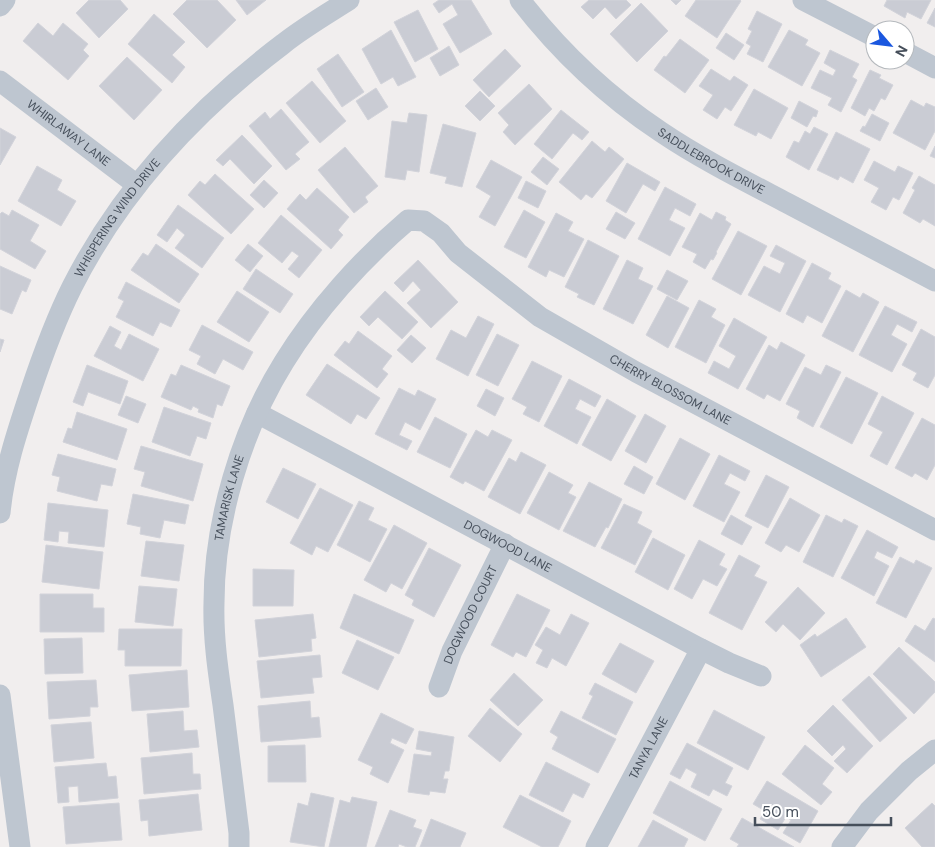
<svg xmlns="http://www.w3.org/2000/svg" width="935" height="847" viewBox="0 0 935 847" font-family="'DM Sans',sans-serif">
  <rect width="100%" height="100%" fill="#f1eeee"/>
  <path fill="#caccd4" stroke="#d2d3da" d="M89 0H120L128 9 99 38 76 13Z
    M187 0H217L236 20 207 48 173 14Z
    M236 0H266L247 15Z
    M439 0H471L492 34 460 53 443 24 458 15 452 4 439 13 433 4Z
    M589 0H626L631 5 616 19 605 7 593 19 581 7Z
    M671 0H681L676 5Z
    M696 0H740L741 1 717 38 685 16Z
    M887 0H931L921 19 907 12 905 18 884 6Z
    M641 3 668 31 637 62 610 34Z
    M935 8V27L927 23Z
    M418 10 438 49 415 62 394 22Z
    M757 11 782 24 763 62 747 54 751 46 746 43 752 31 748 29Z
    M154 14 185 42 172 55 185 67 172 83 128 44Z
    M38 23 53 36 63 23 88 44 83 50 89 56 68 80 23 41Z
    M391 30 416 77 398 86 393 77 381 84 362 49Z
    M789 30 808 40 805 45 820 53 802 86 768 67Z
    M726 33 744 45 734 60 716 48Z
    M680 39 709 60 685 93 654 70 664 56 666 57Z
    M449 46 459 65 440 76 430 58Z
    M505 49 521 66 489 97 473 80Z
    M830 50 859 64 852 77 857 80 841 112 828 105 832 98 811 88 820 70 833 76 836 70 824 63Z
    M338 54 364 92 342 107 317 69Z
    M127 57 162 90 134 120 99 86Z
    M711 69 730 81 734 76 748 85 731 111 725 107 717 119 703 110 713 95 699 86Z
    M870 70 881 75 879 78 893 85 885 100 881 98 874 111 869 108 865 116 851 108Z
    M312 81 346 121 320 143 286 103Z
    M529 84 552 109 515 145 503 132 509 125 498 113Z
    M376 88 388 107 368 120 356 101Z
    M754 89 788 108 771 139 758 132 756 136 734 125Z
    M480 91 495 106 480 121 465 106Z
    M911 100 924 107 926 103 935 107V131L925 150 893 133Z
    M799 101 818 111 816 117 813 116 807 127 791 118Z
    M281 109 309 142 295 154 300 159 286 170 249 126 265 112 270 119Z
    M561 110 589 132 582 140 573 133 552 159 534 144Z
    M409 113 427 115 419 172 407 170 405 180 385 177 392 121 407 123Z
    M872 114 889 123 880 141 860 131 863 126 865 127Z
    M443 124 476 133 462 187 445 183 447 177 430 173Z
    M814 127 828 134 809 170 786 157 794 141 799 143 805 131 810 134Z
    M0 128 16 137 0 165Z
    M836 132 870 149 853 183 840 176 838 180 817 170Z
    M242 135 272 166 254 184 230 159 223 166 216 160Z
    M592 141 605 152 609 147 624 159 592 198 586 194 581 200 559 182Z
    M935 146V158L930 156Z
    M345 147 378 186 365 197 368 202 354 213 318 170Z
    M543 157 559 169 547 185 531 172Z
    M491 160 522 177 495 226 479 217 491 196 476 187Z
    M874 161 895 172 898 166 913 173 899 200 893 197 886 210 871 202 879 188 864 180Z
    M627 163 660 182 655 191 643 184 626 213 606 201Z
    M37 166 62 180 57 190 76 201 61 226 18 201Z
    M215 174 254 209 231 234 188 195 200 181 205 185Z
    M919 176 935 185V226L923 219 920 223 903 213 915 190 912 188Z
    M264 180 278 193 264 208 250 195Z
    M526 181 546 191 538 208 518 198Z
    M665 187 696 204 690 216 675 208 669 220 685 228 670 256 638 239Z
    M317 188 349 217 338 230 343 235 331 249 287 209 300 194 306 200Z
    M178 205 224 238 202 268 175 248 185 235 177 228 167 242 157 235Z
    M12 210 39 225 30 241 46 251 35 269 0 249V214L2 212 9 216Z
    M524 210 545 222 526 258 504 247Z
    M616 212 635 223 625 239 606 229Z
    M716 212 726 217 725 220 731 224 716 252 717 253 713 260 711 259 705 269 693 262 697 254 682 247 700 213 712 220Z
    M556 213 573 222 568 231 584 239 564 277 549 270 546 277 528 267Z
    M281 215 322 250 299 278 288 269 299 256 292 251 282 263 258 243Z
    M738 231 767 246 741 295 712 279Z
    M588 240 619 256 594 305 577 297 579 294 565 287Z
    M156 244 199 274 179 303 131 270 143 253 148 256Z
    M248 244 263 256 250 272 235 260Z
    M776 245 806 261 780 312 748 295 764 266 780 274 785 263 770 256Z
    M418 260 458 302 431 328 407 303 421 290 413 281 403 292 394 283Z
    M627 260 643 268 638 279 653 286 633 324 603 309Z
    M812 263 831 273 828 279 841 286 822 323 807 315 803 323 786 314Z
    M0 266 31 280 26 292 22 290 12 314 0 309Z
    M256 269 293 294 280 313 243 289Z
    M667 270 688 281 677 300 657 289Z
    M126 282 180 310 171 327 160 322 153 336 116 317 124 301 118 298Z
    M846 290 860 298 863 293 879 302 853 352 822 336Z
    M237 291 269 312 249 342 217 322Z
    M385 291 418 322 402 339 378 317 369 326 360 317Z
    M667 296 689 308 668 348 646 335Z
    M699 300 716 309 711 317 725 325 706 363 675 347Z
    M885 306 917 322 912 332 897 324 891 335 907 344 892 372 859 355Z
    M478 316 494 324 468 376 436 359 451 330 466 338Z
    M734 318 767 337 738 389 708 373 714 361 729 369 736 356 719 346Z
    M202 325 253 352 243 370 223 359 215 374 197 364 201 356 189 350Z
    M110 326 121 332 114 346 121 350 129 334 159 349 143 381 94 356Z
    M921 329 935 337V375L928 388 913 380 917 373 902 365Z
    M358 331 392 356 382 369 388 374 377 388 334 355 345 341 349 344Z
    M497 334 519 345 498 386 476 375Z
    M411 335 426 348 412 363 397 350Z
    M0 339 4 340 0 352Z
    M781 342 805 355 780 401 767 394 764 399 746 389 769 345 777 350Z
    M532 361 562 376 539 422 523 414 527 407 512 399Z
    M327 364 380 398 366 419 357 414 351 424 306 395Z
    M87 365 128 381 120 404 88 392 83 406 73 402Z
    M181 365 230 386 222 406 217 404 213 418 198 412 199 409 193 406 191 410 161 397 171 374 176 376Z
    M826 365 841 372 813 427 797 418 800 411 786 404 805 367 821 375Z
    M846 377 878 393 852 444 820 427Z
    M569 379 601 396 595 407 580 399 575 409 591 417 577 444 544 426Z
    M399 388 415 396 418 390 436 399 420 430 405 422 399 435 412 441 407 450 375 434Z
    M486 389 504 398 495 416 477 406Z
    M126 396 146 404 138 423 118 415Z
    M882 396 914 413 887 465 870 456 883 432 868 424Z
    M607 399 636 416 611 461 582 445Z
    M164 407 211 423 206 439 197 436 190 456 152 442Z
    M77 412 127 429 117 460 63 442 68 428 72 429Z
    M645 414 666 426 646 463 625 451Z
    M435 417 467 434 450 468 417 452Z
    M922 418 935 425V465L927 480 915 473 912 477 895 468Z
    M476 430 488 437 492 430 512 440 484 491 465 481 463 484 450 477Z
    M680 438 710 454 685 500 656 484Z
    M141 446 203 464 193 501 141 486 145 472 134 469Z
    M521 452 546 465 520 514 488 497 509 458 516 462Z
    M58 454 116 469 112 486 101 484 97 501 57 491 60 477 52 475Z
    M719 455 750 471 745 481 730 473 724 484 740 492 724 522 693 506Z
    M634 466 653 477 644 494 624 484Z
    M283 468 316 484 298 519 266 502Z
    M549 472 573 485 568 493 576 497 559 530 527 513Z
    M766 475 789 487 768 528 745 516Z
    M589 482 622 499 608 528 606 527 595 547 563 531Z
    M320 488 353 505 328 552 316 546 312 555 290 543Z
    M133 494 189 505 185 524 164 520 160 538 140 534 141 527 127 524Z
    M790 498 820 515 799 552 786 545 781 552 765 543Z
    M359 501 374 508 368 520 387 529 370 562 337 545Z
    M48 503 108 510 104 547 68 543 69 532 59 531 58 542 44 540Z
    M624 504 642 512 637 523 652 531 635 565 601 548Z
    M731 515 752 527 742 545 721 534Z
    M826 515 842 523 844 519 858 526 833 577 803 562Z
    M394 525 427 543 402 589 391 583 386 592 364 580Z
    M867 530 898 547 892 558 877 551 874 558 889 566 874 596 841 578Z
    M653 538 685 555 668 590 635 572Z
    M699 540 725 554 719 565 727 569 717 586 703 579 692 599 674 589Z
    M146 541 184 545 179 581 141 576Z
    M46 545 103 552 99 589 42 582Z
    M429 548 461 565 434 617 412 605 414 600 405 595Z
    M739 555 760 566 754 576 767 582 742 630 709 613Z
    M900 557 914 564 916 560 932 568 906 618 876 603Z
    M253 569 294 570 293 606H253Z
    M139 586 177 589 173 626 135 622Z
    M798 587 825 613 800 640 783 624 776 632 765 622Z
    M40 594H93V608H104V632H40Z
    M354 594 414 620 399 654 340 628Z
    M517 594 550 610 526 657 516 652 513 657 491 645Z
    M313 614 316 638 311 639 312 651 259 657 255 620Z
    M571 614 589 623 566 666 552 658 547 668 536 663 543 650 535 645 546 627 560 635Z
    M846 618 866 647 821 677 800 645 815 634 817 637Z
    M933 618 935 619V662L905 641 915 625 925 631Z
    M119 629H182L181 666H125V650H118Z
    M82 638 83 673 45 674 44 639Z
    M357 640 394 657 378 690 342 673Z
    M620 643 654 661 636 693 602 674Z
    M899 647 935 682V692L914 714 873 674Z
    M320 655 322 677 312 678 314 693 261 698 257 661Z
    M187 670 189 707 132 711 129 675Z
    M514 673 543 700 518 726 490 700Z
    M869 676 907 718 880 742 842 700Z
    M96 680 98 707H90V716L49 719 47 682Z
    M595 683 633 702 616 735 582 718 593 696 589 694Z
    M310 701 311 718 319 717 321 737 261 742 258 706Z
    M833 705 873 746 847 773 834 761 846 749 843 745 832 756 807 731Z
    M490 708 522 734 500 762 468 736Z
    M714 710 765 737 748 770 697 743Z
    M183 711 184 731 197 730 199 747 150 752 147 714Z
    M561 711 616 739 598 773 552 749 558 737 550 732Z
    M381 713 414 729 406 744 392 738 390 743 404 750 388 783 370 774 373 767 358 760Z
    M91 722 94 758 54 762 51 725Z
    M419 731 454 737 449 771H445L443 779H448L445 793 430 791 429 795 408 792 414 754 431 756 432 752 416 749Z
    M687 743 733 768 725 783 732 786 727 796 713 789 709 796 691 787 697 774 686 768 680 779 670 774Z
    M305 745 306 782H268V746Z
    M805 745 834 768 822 784 832 792 821 805 782 774Z
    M192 753 193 774H200L201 789 144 794 141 758Z
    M546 762 590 784 583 798 573 793 563 812 529 795Z
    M106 763 108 777 116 776 118 798 79 802 78 786 68 787 69 802 58 803 55 767Z
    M670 781 722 809 705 841 653 813Z
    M767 781 818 811 800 843 783 833 791 820 786 817 778 830 760 819 765 811 753 804Z
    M311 793 334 798 324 847 290 842 298 803 308 806Z
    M198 794 202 830 149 836 148 820 141 821 139 800Z
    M520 795 571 821 558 847H542L503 827Z
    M352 797 377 802 366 847H329L340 800 350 803Z
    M119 803 122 840 66 844 63 807Z
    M932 803 935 806V847H922L905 828Z
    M390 810 416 820 413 827 422 830 415 847H407L399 844 398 847H375Z
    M742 818 794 847H737L739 844 730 839Z
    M431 819 466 833 460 847H420Z
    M653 820 688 839 684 847H638Z"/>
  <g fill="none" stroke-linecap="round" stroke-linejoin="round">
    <g stroke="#bec6d0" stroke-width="21">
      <path id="s1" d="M520 0C560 52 607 96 661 132 701 159 745 181 787 203 836 229 886 255 935 281"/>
      <path d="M803 0 875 37"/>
      <path d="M0 6 5 0"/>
      <path d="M905 52 935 68"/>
      <path id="s2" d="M0 81 137 185"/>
      <path id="s3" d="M257 413 701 649 729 663 761 676"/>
      <path id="s4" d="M0 513C4 471 17 432 30 393 42 357 55 321 72 287 121 190 197 109 283 44 303 28 327 14 349 0"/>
      <path id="s5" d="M439 687 452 651 505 544"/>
      <path d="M0 695 20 847"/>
      <path id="s6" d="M239 847V833C234 790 228 748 223 705 218 671 213 637 214 603 214 522 241 431 284 362 316 310 362 259 408 220L424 221 441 233 458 253 540 317 636 372 935 530"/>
      <path id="s7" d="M596 847 701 649"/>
      <path d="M842 847 869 811 909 771 935 750"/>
    </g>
  </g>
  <g text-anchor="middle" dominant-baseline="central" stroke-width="5" stroke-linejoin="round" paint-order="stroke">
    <g font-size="12" fill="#464f5b" stroke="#fff">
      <text stroke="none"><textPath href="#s2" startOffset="86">WHIRLAWAY LANE</textPath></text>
      <text stroke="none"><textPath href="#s1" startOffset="252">SADDLEBROOK DRIVE</textPath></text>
      <text stroke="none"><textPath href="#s4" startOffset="321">WHISPERING WIND DRIVE</textPath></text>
      <text stroke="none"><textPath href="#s6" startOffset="1005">CHERRY BLOSSOM LANE</textPath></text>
      <text stroke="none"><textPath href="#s6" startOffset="352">TAMARISK LANE</textPath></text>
      <text stroke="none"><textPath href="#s3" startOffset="284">DOGWOOD LANE</textPath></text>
      <text stroke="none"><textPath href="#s5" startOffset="79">DOGWOOD COURT</textPath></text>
      <text stroke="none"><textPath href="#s7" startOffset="112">TANYA LANE</textPath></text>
    </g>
  </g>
  <g transform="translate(890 45) rotate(118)"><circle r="24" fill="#ffffff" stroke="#b5b9bd"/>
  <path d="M0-4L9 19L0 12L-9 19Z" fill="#1a57df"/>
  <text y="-8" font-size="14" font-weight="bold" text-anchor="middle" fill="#464f5b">N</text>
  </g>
  <path d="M755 817v8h136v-8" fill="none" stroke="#464f5b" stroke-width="2.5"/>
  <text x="762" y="817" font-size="15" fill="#464f5b" stroke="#ffffff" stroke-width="4" paint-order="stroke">50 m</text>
</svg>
